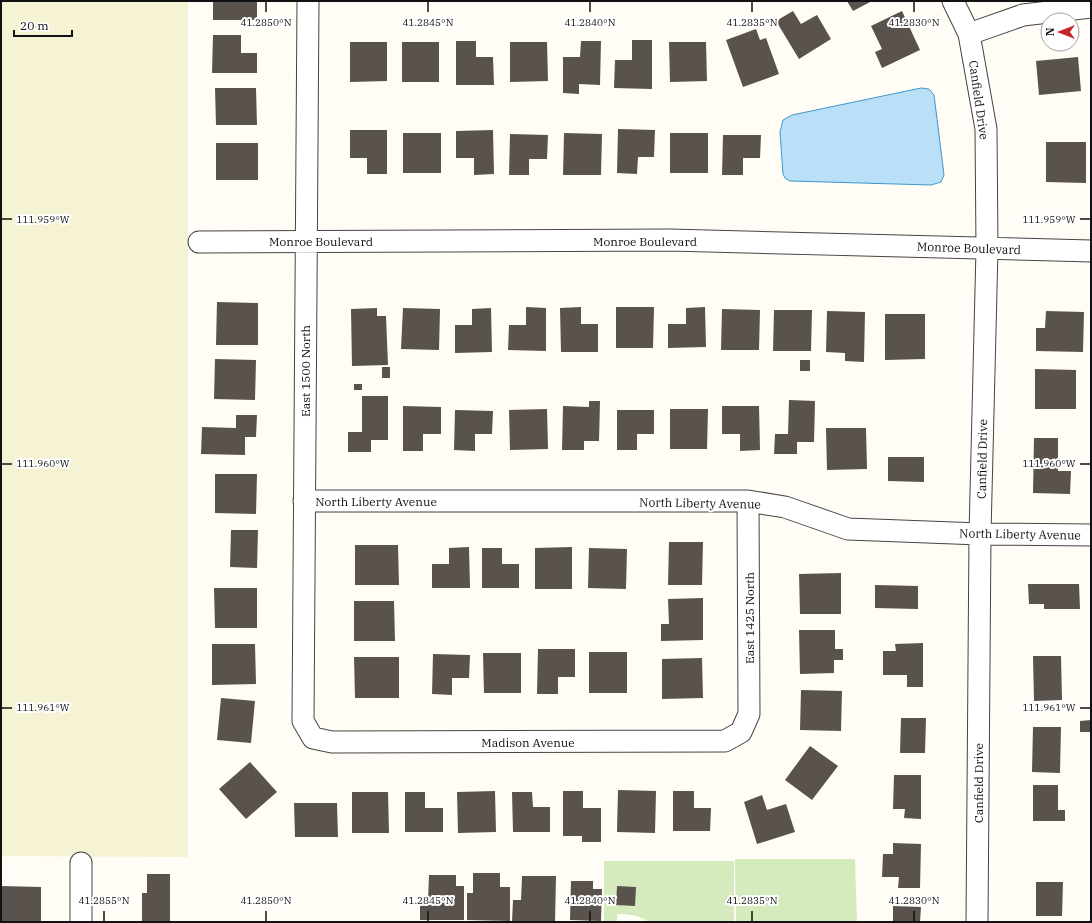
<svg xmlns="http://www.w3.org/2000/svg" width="1092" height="923" viewBox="0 0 1092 923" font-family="'IBM Plex Serif',serif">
  <rect width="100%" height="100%" fill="#fffdf5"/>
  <path fill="#f6f3d4" d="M1 1H188V857L1 856Z"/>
  <path fill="#d5ebbd" d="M735 859H855L857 922H736Z
    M604 861H734V922H650L637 916 625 914H617V922H604Z"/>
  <path fill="#b9e0f7" stroke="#3f96cf" d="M921 88 929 89 934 95 944 175 941 182 931 185 790 181 785 178 783 174 780 132 783 120 792 115Z"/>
  <path fill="#5a524d" d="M213 1H257V20H213Z
    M847 1H872L853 11Z
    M793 11 801 24 817 15 831 39 799 59 776 21Z
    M902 11 920 50 882 68 875 52 882 49 871 26Z
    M756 29 760 40 766 38 779 74 743 87 726 40Z
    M213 35H241V53H257V73H212Z
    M632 40H652V89L614 88 615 60H632Z
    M456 41H476V57H493L494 85H456Z
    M581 41H601L600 85 579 84V94L563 93V57H580Z
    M350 42H387V81L350 82Z
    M402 42H439V82H402Z
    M510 42H547L548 81 510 82Z
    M669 42H706L707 81 670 82Z
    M1078 57 1081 91 1039 95 1036 61Z
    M215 88H256L257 125H216Z
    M618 129 655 130 654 157H638L637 174 617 173Z
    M350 130H387V174H367V158H350Z
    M493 130 494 174 474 175V158H456V131Z
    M403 133H441V173H403Z
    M564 133 602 134 601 175H563Z
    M670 133H708V173H670Z
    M510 134 548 135 547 159H529V175H509Z
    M723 135H761L760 158H743V175H722Z
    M1046 142H1086V183L1046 182Z
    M216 143H258V180H216Z
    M217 302 258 303V345H216Z
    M526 307 546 308V351L508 350 509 325H526Z
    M581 307V324H598V352H561L560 308Z
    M616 307H654L653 348H616Z
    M705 307 706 347 668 348V324H686V308Z
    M377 308V316H386L388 365 352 366 351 309Z
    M403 308 440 309 439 350 401 349Z
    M491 308 492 352 455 353V325H472V309Z
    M722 309 760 310 759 350H721Z
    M774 310H812L811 351H773Z
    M827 311 865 312 864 362 845 361V353L826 352Z
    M1046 311 1084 312 1083 352 1036 351V328H1045Z
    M885 314H925V359L885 360Z
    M215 359 256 360 255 400 214 399Z
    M800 360H810V371H800Z
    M382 367H390V378H382Z
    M1035 369 1076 370V409H1035Z
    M354 384H362V390H354Z
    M362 396H388V440H371V452H348V432H362Z
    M789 400 815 401 814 442H797V454H774L775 434H788Z
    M589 401H600L599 441H584V450H562L563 406 589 407Z
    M403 406 441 407V434H423V451H403Z
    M722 406H759L760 450 740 451V434H722Z
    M547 409 548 449 510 450 509 410Z
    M670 409H708L707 449H670Z
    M455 410 493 411 492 434H475V451L454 450Z
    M617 410H654V434H637V450H617Z
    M236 415H257L256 437H245V455L201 454 202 427 236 428Z
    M826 428H866L867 469 827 470Z
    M1034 438H1058V471H1071L1070 494 1033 493Z
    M888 457H924V482L888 481Z
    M215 474H257L256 514 215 513Z
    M231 530H258L257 568 230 567Z
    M669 542H703L702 585H668Z
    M355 545H398L399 585H355Z
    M469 547 470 588H432V564H449V548Z
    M572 547V589H535V548Z
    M482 548H502V564H519V588H482Z
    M589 548 627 549 626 589 588 588Z
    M841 573V614H800L799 574Z
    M1028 584H1079L1080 609H1044V604H1029Z
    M875 585 918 586V609L875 608Z
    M214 588H257V628H215Z
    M703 598V640L661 641V624H669L668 599Z
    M354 601H394L395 641H354Z
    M799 630H835V649H843V660H834V673L800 674Z
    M923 643V687H907V675H883V651H896L895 644Z
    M212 644H255L256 684 212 685Z
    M538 649H575V677H558V694H537Z
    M589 652H627V693H589Z
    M483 653H521V693H484Z
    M433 654 470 655 469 678H452V695L432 694Z
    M1033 656H1061L1062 700 1034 701Z
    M354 657H399V698H355Z
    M702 658 703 698 662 699V659Z
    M801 690 842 691 841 731 800 730Z
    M221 698 255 701 251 743 217 740Z
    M901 718H926L925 753H900Z
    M1091 720V732H1080V721Z
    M1033 727H1061L1060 773 1032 772Z
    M810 746 838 766 812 800 785 780Z
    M250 762 277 792 246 819 219 789Z
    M894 775H921V819L904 818 905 809H893Z
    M1033 785H1058V810H1065V821H1033Z
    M618 790 656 791 655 833 617 832Z
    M495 791 496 832 458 833 457 792Z
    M563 791H583V808H601V842H582V836H563Z
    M673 791H694V808H711L710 831H673Z
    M352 792H388L389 833H352Z
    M405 792H425V808H443V832H405Z
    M512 792H532L533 807H550V832H513Z
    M762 795 767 810 786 804 795 832 757 844 744 802Z
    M294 803H337L338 837H295Z
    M893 843 921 844 920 888H898L899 877H882L883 854H893Z
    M473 873H500V887H510V921L467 920V893H473Z
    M147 874H170V922H142V893H147Z
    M429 875H456V886H464V920H420V901H428Z
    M522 876H556L555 922H512L513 900H521Z
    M571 881H593V889H602L601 921 570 920Z
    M1036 882H1063L1062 916H1036Z
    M1 886 41 887V922H1Z
    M617 886 636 887 635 906 616 905Z
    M893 906 921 907 920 922H893Z"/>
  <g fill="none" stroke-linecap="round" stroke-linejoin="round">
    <defs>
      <path id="minor" d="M308 1 303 721 313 738 332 742 725 741 741 732 749 714 748 501
        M953 1 969 34 986 129 987 249 980 534 977 922
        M969 34 1023 15 1091 7
        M199 242 670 240 1091 251
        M304 501H748L785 507 848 529 980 534 1091 535
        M81 863V922"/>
    </defs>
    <use href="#minor" stroke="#444" stroke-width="23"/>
    <use href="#minor" stroke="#fff" stroke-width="21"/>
  </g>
  <path fill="none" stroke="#111" stroke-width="1.5" d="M266 2V12M428 2V12M590 2V12M752 2V12M914 2V12M2 219H12M1080 219H1090M2 464H12M1080 464H1090M2 708H12M1080 708H1090M104 911V921M266 911V921M428 911V921M590 911V921M752 911V921M914 911V921"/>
  <g text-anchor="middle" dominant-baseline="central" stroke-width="4" stroke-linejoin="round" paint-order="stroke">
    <g font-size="12" fill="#111" stroke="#fff">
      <text transform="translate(979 100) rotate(82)">Canfield Drive</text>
      <text x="321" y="241">Monroe Boulevard</text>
      <text x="645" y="241">Monroe Boulevard</text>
      <text transform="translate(969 248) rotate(2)">Monroe Boulevard</text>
      <text transform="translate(305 371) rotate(-90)">East 1500 North</text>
      <text transform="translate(982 459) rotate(-89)">Canfield Drive</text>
      <text x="376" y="501">North Liberty Avenue</text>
      <text transform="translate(700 503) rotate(1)">North Liberty Avenue</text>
      <text transform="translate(1020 534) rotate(1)">North Liberty Avenue</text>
      <text transform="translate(749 618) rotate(-90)">East 1425 North</text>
      <text x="528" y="742">Madison Avenue</text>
      <text transform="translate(978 783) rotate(-90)">Canfield Drive</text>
    </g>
  </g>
  <g font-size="10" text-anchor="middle" fill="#111" stroke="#fff" stroke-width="4" stroke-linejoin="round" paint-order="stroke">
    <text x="266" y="26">41.2850°N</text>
    <text x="428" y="26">41.2845°N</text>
    <text x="590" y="26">41.2840°N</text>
    <text x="752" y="26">41.2835°N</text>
    <text x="914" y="26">41.2830°N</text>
    <text x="1049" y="223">111.959°W</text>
    <text x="43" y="223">111.959°W</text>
    <text x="1049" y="467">111.960°W</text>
    <text x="43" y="467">111.960°W</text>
    <text x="1049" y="711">111.961°W</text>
    <text x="43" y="711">111.961°W</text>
    <text x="104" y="904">41.2855°N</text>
    <text x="266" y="904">41.2850°N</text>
    <text x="428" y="904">41.2845°N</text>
    <text x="590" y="904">41.2840°N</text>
    <text x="752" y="904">41.2835°N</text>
    <text x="914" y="904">41.2830°N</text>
  </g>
  <rect width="1092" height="923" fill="none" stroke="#111111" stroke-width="4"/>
  <g transform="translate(1060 32) rotate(270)"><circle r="19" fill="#ffffff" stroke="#a0a0a0"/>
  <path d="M0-3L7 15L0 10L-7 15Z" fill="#c4262e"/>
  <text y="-6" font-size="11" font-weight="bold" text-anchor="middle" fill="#111111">N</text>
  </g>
  <path d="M14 30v6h58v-6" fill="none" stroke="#111111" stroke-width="2"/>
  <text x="20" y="30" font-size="12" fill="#111111" stroke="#ffffff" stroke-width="3" paint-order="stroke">20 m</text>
</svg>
